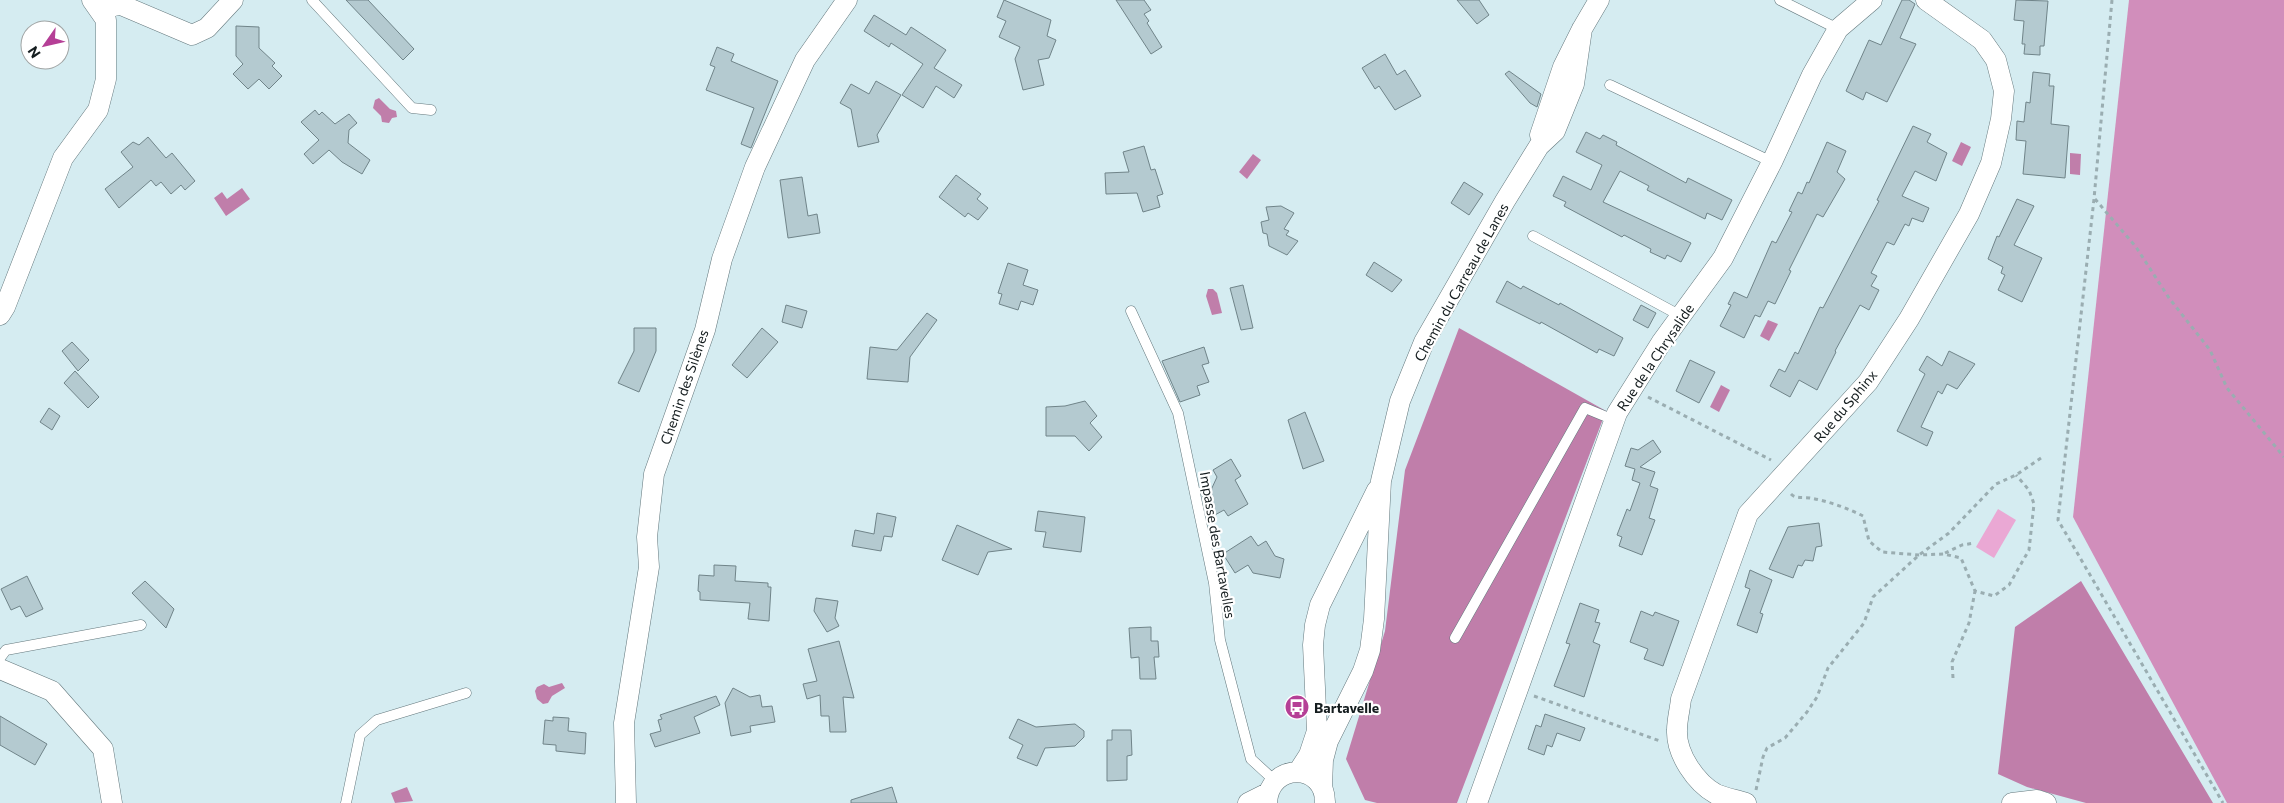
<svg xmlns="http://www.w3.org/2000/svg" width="2284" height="803" viewBox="0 0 2284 803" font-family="Commissioner,sans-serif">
  <rect width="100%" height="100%" fill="#d5ecf1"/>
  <path fill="#eaa8d4" d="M1998 509 2016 520 1994 558 1976 547Z"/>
  <path fill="#d18ebb" d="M2129 0H2284V803H2227L2073 517Z"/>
  <path fill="#c07eaa" d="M379 98 390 109 396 111 397 117 392 118 389 123 382 122 381 116 373 108 375 100Z
    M1961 142 1971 147 1962 166 1952 161Z
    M2070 153 2081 154 2080 175 2070 174Z
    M1253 154 1261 160 1247 179 1239 172Z
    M242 188 250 199 226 216 214 198 222 192 227 199Z
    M1208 289H1213L1217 293 1222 313 1212 315 1206 296Z
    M1768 320 1778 324 1769 341 1760 336Z
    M1459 328 1606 411 1457 803H1377L1365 800 1346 759 1385 631 1405 470Z
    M1721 385 1730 390 1719 412 1710 407Z
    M2081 581 2213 803H2086L2027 787 1998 774 2015 627Z
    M562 683 565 688 552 696 548 703 543 704 537 699 535 691 537 687 544 684 549 687Z
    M407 787 413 801 395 803 391 793Z"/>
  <path fill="#b4cad0" stroke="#708489" d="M346 0H368L414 49 403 60Z
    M1004 0 1051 20 1047 36 1056 40 1049 58 1038 60 1044 85 1023 90 1015 59 1020 47 999 37 1006 21 997 17Z
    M1116 0H1144L1151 10 1144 14 1149 21 1147 23 1162 47 1151 54Z
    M1457 0H1479L1489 15 1477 24Z
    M1902 0H1909L1915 4 1900 38 1916 44 1887 102 1866 92 1863 100 1846 91 1869 40 1881 45Z
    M2016 0 2048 1 2044 46H2040V55L2024 54 2025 44H2022L2024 21 2014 20Z
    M874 15 906 35 911 27 946 50 934 68 962 85 954 98 936 86 923 108 902 95 923 64 891 43 889 47 864 31Z
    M236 26 259 27V48L275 63 272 66 282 76 269 89 259 79 248 89 233 74 243 64 236 56Z
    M717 47 734 54 731 61 778 81 751 148 741 144 754 108 706 90 715 67 710 65Z
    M1385 54 1397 75 1405 70 1421 96 1395 110 1379 86 1375 89 1362 68Z
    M1509 71 1541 94 1537 107 1530 103 1505 74Z
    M2033 72 2050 74 2049 86H2054L2051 124 2069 126 2065 178 2023 174 2026 141 2016 140 2017 121 2024 122 2026 102 2030 103Z
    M876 81 901 95 877 135 879 142 858 147 851 109 840 103 851 84 869 94Z
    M315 110 319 115 322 112 335 124 349 114 357 123 349 130 348 143 370 160 362 174 342 162 329 150 313 164 304 154 319 140 301 122Z
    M1913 126 1931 134 1927 142 1947 153 1936 181 1915 171 1902 196 1929 208 1923 222 1912 218 1909 226 1905 224 1894 245 1887 242 1871 273 1877 276 1871 286 1879 290 1869 310 1860 305 1835 351 1836 352 1817 390 1799 380 1790 397 1770 386 1779 369 1785 372 1795 352 1798 354 1820 307 1823 308 1879 201 1877 200Z
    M1586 132 1600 139 1603 135 1617 142 1616 145 1686 183 1688 178 1732 200 1722 220 1707 213 1705 219 1647 190 1649 186 1620 171 1603 202 1691 243 1681 262 1667 255 1665 259 1650 252 1651 249 1624 235 1622 237 1564 206 1566 202 1553 196 1563 176 1591 190 1602 165 1576 152Z
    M148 137 166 158 172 153 195 181 185 190 181 185 171 194 161 182 156 186 151 180 119 208 105 189 133 167 121 152 133 142 139 145Z
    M1827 142 1846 151 1837 172 1845 179 1823 217 1817 214 1789 270 1791 271 1775 304 1768 301 1760 317 1755 315 1744 338 1720 326 1731 305 1728 304 1734 292 1747 298 1772 241 1776 243 1792 212 1789 211 1798 192 1802 194 1807 182 1809 183Z
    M1144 146 1151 170 1155 169 1163 194 1157 196 1160 207 1143 212 1137 193 1106 194 1105 173 1129 172 1123 152Z
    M956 175 981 194 977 199 988 208 978 220 968 213 965 217 939 197Z
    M802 177 808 216 817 214 820 233 788 238 780 180Z
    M1464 182 1483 194 1469 215 1451 203Z
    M2017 199 2034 206 2014 245 2042 258 2022 302 1998 290 2005 275 2001 273 2003 267 1988 259 1997 236 1999 237Z
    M1281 206 1294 213 1284 229 1289 231 1286 235 1298 241 1287 255 1269 246 1267 234 1263 233 1261 222 1269 220 1266 207Z
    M1374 262 1402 280 1392 292 1366 275Z
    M1008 263 1028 270 1023 285 1038 290 1033 305 1021 301 1018 310 999 304 1002 294 998 293Z
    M1507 281 1521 289 1523 286 1559 305 1560 303 1623 338 1614 356 1599 349 1597 353 1541 322 1540 324 1496 302Z
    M1243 285 1253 328 1241 330 1230 288Z
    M786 305 807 311 802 328 782 322Z
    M1641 305 1656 313 1648 328 1633 320Z
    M927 313 937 320 910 357 908 382 867 379 870 347 897 350Z
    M634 328H656V351L639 392 618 383 634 351Z
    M762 328 778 342 747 378 732 365Z
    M72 342 89 360 78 371 62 351Z
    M1204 347 1209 363 1202 365 1209 382 1197 386 1200 395 1180 402 1162 361Z
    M1949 351 1975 364 1957 389 1947 384 1942 394 1938 391 1921 427 1933 432 1927 446 1897 431 1925 374 1919 370 1927 356 1942 366Z
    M1690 360 1715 372 1699 403 1676 391Z
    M75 371 99 397 88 408 64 383Z
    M1085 401 1097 416 1090 423 1102 437 1089 451 1075 436H1046V407L1065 406Z
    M49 408 60 416 52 430 40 422Z
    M1305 412 1324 461 1303 469 1288 420Z
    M1653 440 1661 452 1640 467 1655 472 1650 486 1658 489 1649 518 1655 520 1642 555 1619 546 1622 537 1617 535 1627 509 1630 511 1640 483 1632 480 1635 469 1625 466 1631 448 1638 450Z
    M1231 459 1241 476 1235 480 1248 504 1228 516 1224 510 1213 516 1202 495 1211 490 1217 477 1213 470Z
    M1038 511 1085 517 1081 552 1043 547 1046 532 1035 531Z
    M877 513 896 517 892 537 884 536 881 551 852 546 855 530 874 534Z
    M1819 523 1822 546 1816 547 1813 561 1805 560 1802 566 1798 565 1793 578 1769 569 1788 527Z
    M957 525 1012 549 988 552 978 575 942 560Z
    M1251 536 1258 546 1266 541 1275 556 1284 559 1280 578 1253 573 1248 565 1235 573 1223 554Z
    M714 565 736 566 735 581 768 583V587H771L769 621 748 619 750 603 700 600V592L698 591 699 575 714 576Z
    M1750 570 1772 580 1760 613 1763 614 1757 633 1737 625 1750 589 1745 587Z
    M27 576 43 609 26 617 20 606 11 610 1 589Z
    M145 581 174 609 166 628 132 593Z
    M816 598 838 601 835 618 839 626 827 632 814 611Z
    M1580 603 1599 610 1595 622 1600 623 1593 642 1600 645 1584 697 1554 686 1570 644 1566 643Z
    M1641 611 1653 616 1655 612 1679 621 1663 666 1644 659 1648 649 1630 642Z
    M1151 627V641H1158L1159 657H1154L1156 679H1140L1139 657 1131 658 1129 628Z
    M839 641 854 698 843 697 846 732H830L829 716H821L820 695 807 699 803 684 817 681 808 649Z
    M733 688 750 697 760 695 762 707 772 706 775 722 750 726 751 732 731 736 725 703Z
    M716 696 720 705 694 717 700 733 655 747 650 734 661 731 658 720 662 719 660 715Z
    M1545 714 1585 728 1580 741 1557 733 1552 747 1547 745 1544 755 1528 749 1536 725 1541 727Z
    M0 716 47 744 35 765 0 745Z
    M553 717 569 718 568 731 586 733 585 754 556 751V745L543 744 545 720 553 721Z
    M1018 719 1036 727 1075 724 1084 731V737L1075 746 1045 748 1037 766 1017 758 1023 745 1009 738Z
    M1112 730H1131L1132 755 1127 756V780L1107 781V740H1112Z
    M892 787 897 803H851V800Z"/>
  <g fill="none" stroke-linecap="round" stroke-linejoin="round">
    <defs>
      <path id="service" d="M312 0 412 108 431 110
        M1780 0 1838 29
        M1610 85 1772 162
        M1533 236 1681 316
        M1131 311 1178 413 1214 583 1220 640 1251 759 1275 781
        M1455 638 1585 408 1614 420
        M0 658 6 650 141 625
        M346 803 360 735 377 720 466 693"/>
      <path id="minor" d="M100 11 119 4 192 35 207 28 233 0
        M1540 135 1563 67 1582 29 1599 0
        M0 315 5 307 63 158 98 110 106 79V20L92 0
        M0 669 52 691 103 749 112 803
        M1298 772 1309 755 1317 731 1313 645 1315 625 1320 605 1377 490
        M1322 787 1323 760 1328 741 1363 671 1370 650 1374 619 1381 481 1400 401 1424 342 1505 201 1539 146 1555 131 1574 84 1582 29
        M626 803 624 723 649 567 647 537 654 474 705 330 722 259 755 167 805 60 847 0
        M1248 803 1268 793
        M1267 803C1269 761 1326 763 1325 803
        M1477 803 1617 413 1661 343 1723 258 1772 162 1812 75 1838 29 1872 0
        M1746 803C1737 800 1725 798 1716 794 1696 783 1676 754 1677 730 1677 720 1680 709 1681 699L1748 514 1868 382 1909 319 1969 214 1991 163 2001 119 2004 91 1996 60 1982 40 1926 0
        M2012 803 2037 800 2046 803"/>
    </defs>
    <use href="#service" stroke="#64787d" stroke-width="11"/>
    <use href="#minor" stroke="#64787d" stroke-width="21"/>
    <path stroke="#9aadb1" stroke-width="3" stroke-dasharray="4 4" stroke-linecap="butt" d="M2112 0 2094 199 2058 520 2223 803
      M2095 199 2136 247 2169 298 2210 350 2227 388 2284 457
      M1648 397 1771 460
      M1791 494C1796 499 1803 497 1810 498 1828 501 1847 508 1863 516L1869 541 1882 552 1919 555 1944 554 1961 558 1975 591 1994 596 2009 585 2029 550 2034 504 2029 490 2016 475
      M1945 553 1962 545 1975 543
      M1953 678 1952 662 1969 623 1975 591
      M1534 696 1660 741
      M1756 790 1763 757 1767 748 1785 738 1807 712 1817 697 1828 668 1864 623 1873 597 1919 555 1949 533 1996 484 2016 475 2041 458"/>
    <use href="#service" stroke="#fff" stroke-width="10"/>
    <use href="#minor" stroke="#fff" stroke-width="20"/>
  </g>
  <defs>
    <symbol id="bus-disc" viewBox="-11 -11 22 22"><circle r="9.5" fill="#b53f96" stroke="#fff"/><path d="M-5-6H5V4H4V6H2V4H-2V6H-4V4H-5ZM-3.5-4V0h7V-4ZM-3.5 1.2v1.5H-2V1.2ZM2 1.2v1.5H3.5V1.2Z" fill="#fff"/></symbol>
  </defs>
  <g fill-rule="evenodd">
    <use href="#bus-disc" x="1283" y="693" width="28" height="28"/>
  </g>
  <g text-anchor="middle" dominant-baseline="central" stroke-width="4.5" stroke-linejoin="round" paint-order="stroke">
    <g font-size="14" fill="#151d1f" stroke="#fff">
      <text transform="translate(1461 282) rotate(-61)">Chemin du Carreau de Lanes</text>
      <text transform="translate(1655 357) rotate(-56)">Rue de la Chrysalide</text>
      <text transform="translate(684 387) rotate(-71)">Chemin des Silènes</text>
      <text transform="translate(1845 406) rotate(-50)">Rue du Sphinx</text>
      <text transform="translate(1218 545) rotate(80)">Impasse des Bartavelles</text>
    </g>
    <g font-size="14" font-weight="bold" fill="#151d1f" stroke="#fff" text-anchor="start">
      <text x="1314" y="707">Bartavelle</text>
    </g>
  </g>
  <g transform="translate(45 45) rotate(236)"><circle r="24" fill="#ffffff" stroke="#a1a5a5"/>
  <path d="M0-4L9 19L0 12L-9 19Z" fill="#b53f96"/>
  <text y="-8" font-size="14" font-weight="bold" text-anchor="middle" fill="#151d1f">N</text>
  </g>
</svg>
